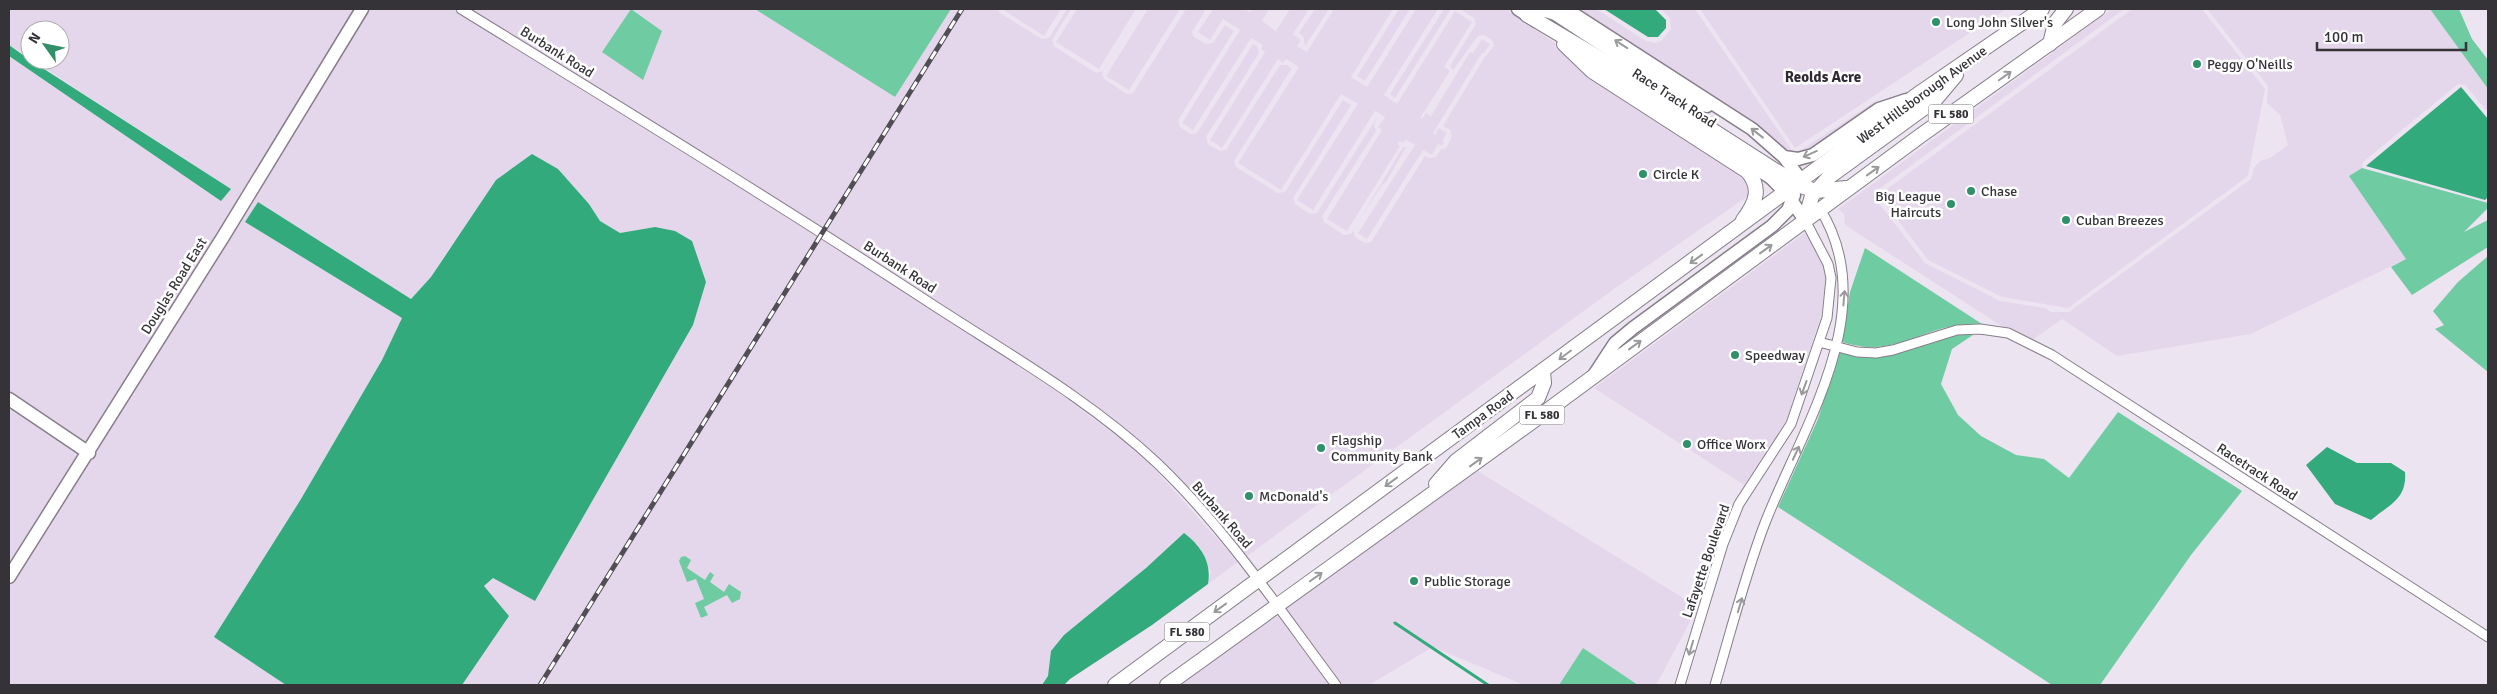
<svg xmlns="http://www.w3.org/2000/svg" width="2497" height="694" viewBox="0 0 2497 694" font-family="Signika,sans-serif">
  <rect width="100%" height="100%" fill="#ede4f1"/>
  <path fill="#e5d7eb" d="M10 9H355L86 445 9 393V56L221 200 231 189 32 60H60V30H30V58L9 45Z
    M368 9H451L850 256 1056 391 1121 439 1152 466 1238 562 1208 584 1211 571 1184 533 1146 568 1050 664 1048 677 1042 685H462L509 616 484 587 493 578 535 601 693 325 706 282 655 227 620 233 600 221 589 204 558 169 532 154 448 250 431 277 411 299 258 202 245 222 402 318 382 360 301 499 214 637 286 685H9V588L247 208Z
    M471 9H631L602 52 662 31 632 9H755L895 97 951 9H998L1000 13 1042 39 1049 38 1067 9H1071L1052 40 1054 46 1096 73 1103 71 1142 9 1102 73 1104 79 1127 94 1133 93 1186 9H1201L1205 11 1192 32 1194 37 1206 44 1213 43 1225 25 1234 31 1178 120 1180 127 1191 134 1197 133 1253 44 1257 46 1259 53 1206 137 1208 144 1220 151 1226 150 1280 65H1287L1292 68 1234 161 1236 167 1278 193 1285 192 1343 100 1351 105 1293 198 1295 204 1310 214 1317 213 1377 117 1374 125 1376 131 1322 216 1324 222 1344 235 1351 234 1403 147H1408L1405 149 1386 182 1382 185 1353 230 1355 237 1365 243 1371 242 1425 156 1430 158 1436 157 1441 149 1446 148 1452 136 1450 130 1443 126 1484 58 1494 46 1492 40 1484 35 1478 36 1453 70 1450 66 1476 24 1474 18 1460 9H1506L1743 175 1749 180 1751 194 1614 289 1247 556 1160 459 1062 383 855 248Z
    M1002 9H1061L1044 36Z
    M1077 9H1136L1099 69 1056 42Z
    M1148 9H1180L1129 90 1106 76Z
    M1209 9H1244L1250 12 1252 9H1269L1262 21 1276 31 1290 9H1309L1293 34 1301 40 1297 46 1307 52 1334 9H1393L1351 77 1367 87 1416 9H1438L1384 95 1397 104 1455 11 1472 22 1444 67 1450 71 1420 118 1422 119 1426 113 1431 116 1470 52 1473 53 1482 39 1490 44 1484 53H1482L1433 133 1435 135 1439 128 1447 133 1443 140 1444 142 1442 146 1438 144 1432 155 1423 150 1367 239 1358 233 1415 145 1406 140 1403 143 1399 141 1397 144 1400 146 1347 231 1327 219 1382 130 1378 127 1385 117 1375 111 1313 210 1297 200 1358 104 1341 94 1281 190 1238 163 1299 67 1286 59 1283 63 1278 59 1222 148 1210 140 1265 52 1261 49 1263 45 1251 38 1193 130 1182 123 1240 30 1223 19 1210 40 1198 32 1212 11Z
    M1315 9H1329L1305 46 1303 36 1299 33Z
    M1399 9H1410L1365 81 1357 76Z
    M1444 9H1451L1395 98 1390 94Z
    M1575 9H1596L1646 41 1655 43 1661 41 1671 29 1670 18 1661 9H1695L1793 152H1798L1888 93 1810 150 1797 153 1788 152Z
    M1700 9H2006L1795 148Z
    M2112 9H2124L1875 192V198L1925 263 2000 301 2045 308 2051 312H2069L2251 179 2254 168 2260 161 2270 158 2288 145 2280 115 2267 103 2268 86 2207 9H2430L2488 90V112L2465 85 2458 84 2363 162 2362 168 2349 176 2406 259 2251 334 2117 356 2062 319 2028 343 1845 225 1844 214 1838 209Z
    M2132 9H2202L2265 89 2248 176 2068 308 2002 297 1928 260 1879 195Z
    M1806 232 1823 265 1826 278 1821 316 1786 421 1744 485 1594 388Z
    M9 406 81 454 9 566Z
    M1478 471 1698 607 1656 685H1638L1583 648 1559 685H1524L1433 647 1369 685H1343L1284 607Z
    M1276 614 1330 685H1180Z"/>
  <path fill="#6fcba2" d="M631 9 662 31 643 80 602 52Z
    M755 9H951L895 97Z
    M2430 9H2459L2472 39 2488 60V89Z
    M2362 168 2488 203V208L2464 232 2488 220V247L2412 295 2391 267 2406 259 2349 176Z
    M1865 248 1982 324C1940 321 1914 344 1876 347 1864 348 1853 345 1842 342L1850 292Z
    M2488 256V372L2435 329 2444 325 2433 311 2458 282Z
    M1958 335H1973L1952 349 1941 384 1958 415 1981 436 2016 455 2044 459 2069 478 2118 412 2242 491 2191 555 2100 685H2052L1778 507 1818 419 1839 352C1888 365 1912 347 1958 335Z
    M685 556 691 560 687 568 705 580 710 572 714 575 710 582 724 592 729 584 741 592 740 599 732 603 727 595 704 607 708 615 701 618 695 603 704 599 696 579 687 582 679 561 681 557Z
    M1583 648 1638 685H1559Z"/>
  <path fill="#32aa7c" d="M1604 9H1655L1666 20V28L1658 37H1648Z
    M9 45 30 60 231 189 221 201 9 56Z
    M2461 87 2488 119V197L2485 200 2366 166Z
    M532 154 558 169 589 204 600 221 620 233 655 227 675 231 692 241 706 282 693 325 535 601 493 578 484 586 509 616 462 685H286L214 637 301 499 382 360 402 318 245 222 258 202 411 299 431 277 496 180Z
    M2327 447 2357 463H2391L2405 472C2407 499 2390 504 2371 520L2335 504 2306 465Z
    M1184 533C1201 546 1212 562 1208 584L1152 625 1070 679 1064 685H1042L1048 676 1051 651 1064 635 1146 568Z"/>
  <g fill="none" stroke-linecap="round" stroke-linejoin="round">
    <path stroke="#32aa7c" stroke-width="3" d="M1395 623 1488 685"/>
    <defs>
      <path id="street" d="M461 9C617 105 774 201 927 301 1005 352 1089 399 1157 463 1226 529 1279 609 1336 685
        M1819 342 1857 352 1876 353 1893 350 1957 330 1980 329 2008 333 2052 355 2488 637
        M1680 685 1723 544 1739 504 1791 424 1827 318 1831 278 1828 264 1805 220
        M1715 685C1731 631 1745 575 1765 523 1802 428 1883 309 1820 209"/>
      <path id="secondary" d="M1518 9 1536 21
        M1566 9 1752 129 1784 157 1807 188
        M1527 15 1546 11 1555 14 1685 99 1707 106
        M1580 54 1771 178 1786 193 1805 220
        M1784 157 1798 159 1813 155 1879 109 1906 100
        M1594 375 1615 343 1633 328 1772 226 1788 210 1794 195
        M9 399 89 453
        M9 577 223 237 362 9"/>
      <path id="primary" d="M1527 15 1606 62 1798 185 1816 191 1846 188
        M1564 44 1592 71 1747 171C1762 188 1756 203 1743 220
        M2050 44 2055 23 2066 9
        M1805 220 1812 196 1829 177 1935 100 1956 75
        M1436 484 1456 461 1538 398 1544 383 1543 372
        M1115 685 1921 92 2042 9
        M1167 685 1529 424 1920 136 2098 9"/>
    </defs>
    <use href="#street" stroke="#867e89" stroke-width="11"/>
    <use href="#secondary" stroke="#867e89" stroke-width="15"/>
    <use href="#primary" stroke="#867e89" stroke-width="16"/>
    <use href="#street" stroke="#fff" stroke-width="9"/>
    <use href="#secondary" stroke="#fff" stroke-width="12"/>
    <use href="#primary" stroke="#fff" stroke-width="14"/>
    <defs>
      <path id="rail" d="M540 685 962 9"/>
    </defs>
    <use href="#rail" stroke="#524e55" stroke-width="5"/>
    <use href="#rail" stroke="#fff" stroke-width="3" stroke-dasharray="9" stroke-linecap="butt"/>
  </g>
  <defs><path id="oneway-shaft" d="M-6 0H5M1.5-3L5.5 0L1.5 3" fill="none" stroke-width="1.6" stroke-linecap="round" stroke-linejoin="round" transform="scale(1.25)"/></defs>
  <g stroke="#9a999c">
    <use href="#oneway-shaft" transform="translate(1621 44) rotate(-147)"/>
    <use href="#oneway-shaft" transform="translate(2005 76) rotate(-35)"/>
    <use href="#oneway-shaft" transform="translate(1757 133) rotate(-142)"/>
    <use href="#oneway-shaft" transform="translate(1810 154) rotate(156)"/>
    <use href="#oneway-shaft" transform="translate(1873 171) rotate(-36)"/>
    <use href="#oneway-shaft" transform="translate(1766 249) rotate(-36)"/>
    <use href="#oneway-shaft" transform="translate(1696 259) rotate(144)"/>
    <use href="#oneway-shaft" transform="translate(1844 298) rotate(-85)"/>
    <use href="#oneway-shaft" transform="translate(1635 345) rotate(-36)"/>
    <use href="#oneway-shaft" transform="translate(1565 355) rotate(143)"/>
    <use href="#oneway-shaft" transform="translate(1804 388) rotate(110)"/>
    <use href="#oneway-shaft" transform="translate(1796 453) rotate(-65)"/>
    <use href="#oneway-shaft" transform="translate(1476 462) rotate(-36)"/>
    <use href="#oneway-shaft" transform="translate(1391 482) rotate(144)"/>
    <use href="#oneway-shaft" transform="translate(1316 577) rotate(-35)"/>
    <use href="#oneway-shaft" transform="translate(1740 605) rotate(-73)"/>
    <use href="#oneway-shaft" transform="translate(1220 608) rotate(144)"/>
    <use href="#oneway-shaft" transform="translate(1691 648) rotate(107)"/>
  </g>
  <g fill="#2f906a" stroke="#fff" stroke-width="2">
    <circle cx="1936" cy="22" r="5"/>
    <circle cx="2197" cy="64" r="5"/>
    <circle cx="1643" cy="174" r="5"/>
    <circle cx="1971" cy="191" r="5"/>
    <circle cx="1951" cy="204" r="5"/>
    <circle cx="2066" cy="220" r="5"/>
    <circle cx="1735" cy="355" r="5"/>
    <circle cx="1687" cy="444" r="5"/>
    <circle cx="1321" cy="448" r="5"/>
    <circle cx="1249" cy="496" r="5"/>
    <circle cx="1414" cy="581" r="5"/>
  </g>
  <g text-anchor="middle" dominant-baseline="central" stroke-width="5" stroke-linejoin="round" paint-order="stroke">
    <g fill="#fff" stroke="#727074" stroke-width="1">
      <rect x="1928.5" y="104.5" width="45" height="19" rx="4"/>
      <rect x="1519.5" y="405.5" width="45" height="19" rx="4"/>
      <rect x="1164.5" y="622.5" width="45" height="19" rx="4"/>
    </g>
    <g font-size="12" font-weight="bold" fill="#363338">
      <text x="1951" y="114">FL 580</text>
      <text x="1542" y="415">FL 580</text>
      <text x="1187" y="632">FL 580</text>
    </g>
    <g font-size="14" fill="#363338" stroke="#fff" text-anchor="start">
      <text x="1946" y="22">Long John Silver's</text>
      <text x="2207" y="64">Peggy O'Neills</text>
      <text x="1653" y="174">Circle K</text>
      <text x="1981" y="191">Chase</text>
      <text x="1941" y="196" text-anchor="end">Big League<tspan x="1941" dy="16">Haircuts</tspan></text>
      <text x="2076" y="220">Cuban Breezes</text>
      <text x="1745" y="355">Speedway</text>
      <text x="1331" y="440">Flagship<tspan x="1331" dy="16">Community Bank</tspan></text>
      <text x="1697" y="444">Office Worx</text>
      <text x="1259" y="496">McDonald's</text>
      <text x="1424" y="581">Public Storage</text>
    </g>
    <g font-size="14" fill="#363338" stroke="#fff">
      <text transform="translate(557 52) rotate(32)">Burbank Road</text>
      <text transform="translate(1922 95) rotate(-36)">West Hillsborough Avenue</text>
      <text transform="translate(1674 98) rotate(33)">Race Track Road</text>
      <text transform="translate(900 267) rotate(33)">Burbank Road</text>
      <text transform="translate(174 286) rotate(-58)">Douglas Road East</text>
      <text transform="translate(1483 415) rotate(-36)">Tampa Road</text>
      <text transform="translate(2257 472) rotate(33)">Racetrack Road</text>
      <text transform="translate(1222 515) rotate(49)">Burbank Road</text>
      <text transform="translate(1706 561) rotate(-71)">Lafayette Boulevard</text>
    </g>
    <g font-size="15" font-weight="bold" fill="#302933" stroke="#fff">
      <text x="1823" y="77">Reolds Acre</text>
    </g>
  </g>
  <rect width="2497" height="694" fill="none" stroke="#363338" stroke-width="20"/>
  <g transform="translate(45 45) rotate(303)"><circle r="24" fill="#ffffff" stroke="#afadaf"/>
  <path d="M0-4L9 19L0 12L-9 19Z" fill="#2f906a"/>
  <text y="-8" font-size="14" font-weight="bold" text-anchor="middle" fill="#363338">N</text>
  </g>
  <path d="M2317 42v8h149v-8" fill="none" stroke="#363338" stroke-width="2.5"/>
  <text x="2324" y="42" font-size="15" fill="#363338" stroke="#ffffff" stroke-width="4" paint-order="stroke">100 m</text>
</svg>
